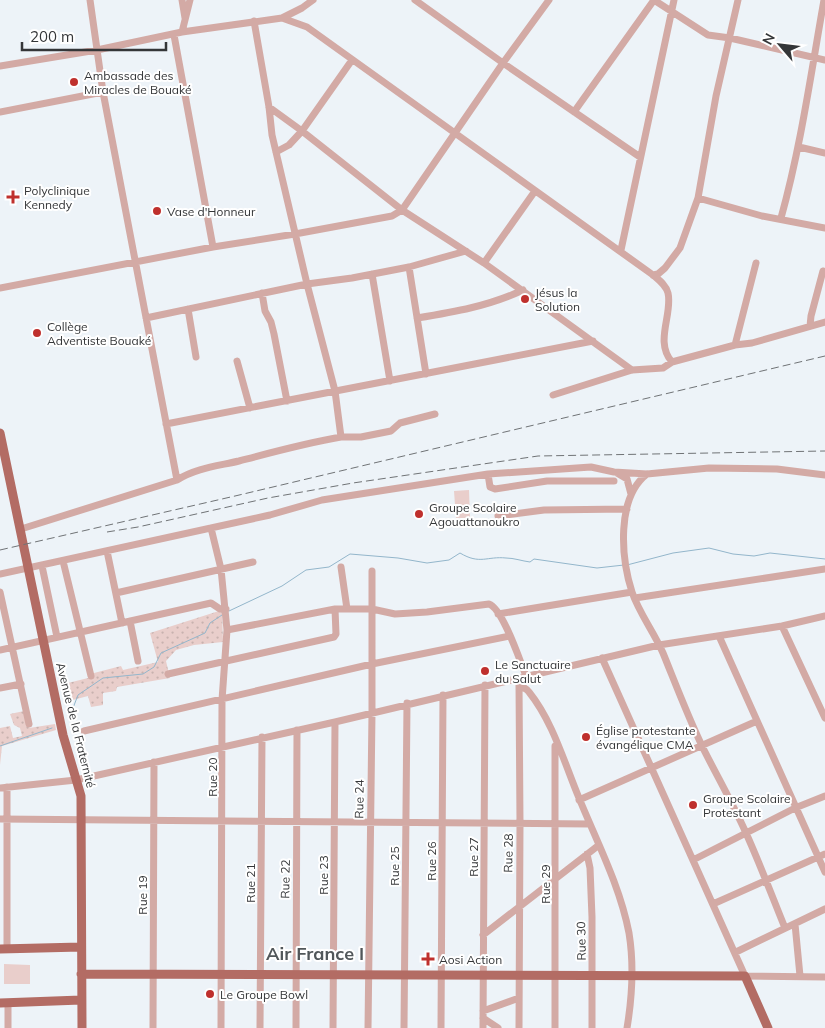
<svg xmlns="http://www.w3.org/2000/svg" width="825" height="1028" viewBox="0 0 825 1028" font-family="Mulish,sans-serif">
  <defs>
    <pattern id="grass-dots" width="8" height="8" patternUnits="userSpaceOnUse" patternTransform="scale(1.25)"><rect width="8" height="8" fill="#e9cecb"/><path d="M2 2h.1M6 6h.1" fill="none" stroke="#c8b2af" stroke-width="1.8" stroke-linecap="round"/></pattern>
  </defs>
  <rect width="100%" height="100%" fill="#edf3f8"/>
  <path fill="url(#grass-dots)" d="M222 610 223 642 194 645 176 650 166 661 170 678 117 687 116 691 103 693V705L91 707 88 696 69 701 64 684 92 677 94 673 121 666 123 670 158 662 150 633Z
    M24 711 29 728 55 724 56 730 2 746 0 765V728L10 726 13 738 22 736 20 728 14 725 10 714Z"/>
  <path fill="#e9cecb" d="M469 490 470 518H456L454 491Z
    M4 964 30 965V984H4Z"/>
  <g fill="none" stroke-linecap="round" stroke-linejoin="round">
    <path stroke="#93b6cb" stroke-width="1" d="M627 565 673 553 709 548 733 554 754 556 770 553 825 559
      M229 611 282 586 306 570 329 567 350 554 398 558 427 563 449 560 460 553C480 565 487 556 506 558 514 558 522 561 530 562L534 559 597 568 624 565
      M68 710 73 708 78 695 103 678 143 674 154 667 161 653 205 633 210 623 222 615
      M0 746 52 728"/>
    <path stroke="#d3aaa5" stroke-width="7" d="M90 0 103 92 177 480
      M182 0 185 18
      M415 0 503 63 640 157
      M654 0 708 35 730 38 825 60
      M282 18 307 27 653 275C659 280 666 285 668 293 673 314 654 342 672 362
      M182 32 282 18 302 8 313 0
      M174 35 213 247
      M352 60 302 131 402 210 484 263 632 370
      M0 66 97 50 182 32 190 0
      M269 107 302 131 289 145 276 152
      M0 112 103 92
      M574 112 654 0
      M799 147 825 153
      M698 198 762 216 825 228
      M781 218C801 146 811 73 824 0
      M621 250 674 0
      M484 263 535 191
      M409 267 426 374
      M372 274 390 381
      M653 275 658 274 665 268 680 248 698 198 716 96 738 0
      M0 288 213 247 295 234 392 216 402 210 503 63 549 0
      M262 293 265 311 271 322 274 334 287 401
      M188 309 196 357
      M146 318 307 284 352 278 409 267 466 251
      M417 318C454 312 489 306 523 290
      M810 326 811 316 823 271
      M735 345 756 263
      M237 361 250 408
      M553 395 632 370 663 368 672 362 735 345 752 343 825 322
      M166 424 593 341
      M341 437H361L391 431 400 423 435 414
      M617 473 627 479 631 494
      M488 474 490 487 495 489 547 481H614
      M647 474C616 498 621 558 632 592 639 613 654 632 663 653 676 685 688 717 703 748 717 776 733 804 746 833 760 864 772 896 785 928
      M498 516 544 510 627 509
      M211 528 221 569 227 630 222 700 221 1028
      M21 529 177 480C196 468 218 466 239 461 273 452 306 443 341 437L335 391 307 284 272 135 269 107 254 21
      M107 551 122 623
      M63 561 91 676
      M42 566 57 637
      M341 567 347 609
      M0 574 270 515 322 500 488 474 591 467 614 472 647 474 709 468 777 469 825 475
      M0 592 29 724
      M116 593 253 562
      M635 598 825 569
      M498 614 632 592
      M130 621 138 661
      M782 626 825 718
      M227 630 335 609H372L395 614 427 612 489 604C503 609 520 661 526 676
      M719 636 825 872
      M0 650 211 603 220 609H226
      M602 658 745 976 825 977
      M168 674 334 637 336 634 335 609
      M519 683 520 823 519 1028
      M519 687C523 687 526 688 529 692 553 722 564 762 579 798 597 842 620 886 629 933 634 964 632 998 627 1028
      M0 688 21 684
      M84 731 372 664 510 636
      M0 788 76 780 335 722 659 645 782 626 825 616
      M579 800 757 721
      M0 819 590 824
      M587 854 590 868 592 917V1028
      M693 860 795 808 825 796
      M713 904 825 854
      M795 924 800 976
      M483 935 599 845
      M7 949V787
      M736 952 825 909
      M483 1011 519 998
      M483 1018 498 1028
      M8 1028V1003
      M153 1028 154 762
      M260 1028 262 737
      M296 1028 297 730
      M333 1028 335 722
      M368 1028 372 713V571
      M404 1028 407 703
      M441 1028 443 695
      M483 1028 485 685
      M555 1028V746"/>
    <path stroke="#b36c64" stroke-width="9" d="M0 433 63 735 81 796 82 1028
      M0 949 81 947
      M81 974 745 976 768 1028
      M0 1003 81 1000"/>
    <path stroke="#707376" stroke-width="1" stroke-dasharray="8 4" stroke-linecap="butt" d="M107 532 138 527 268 498 353 483 538 456 825 451
      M0 550 235 496 825 356"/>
  </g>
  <g fill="#bf302d" stroke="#fff" stroke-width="2">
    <circle cx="74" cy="82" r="5"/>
    <path d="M10.5 189.5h5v5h5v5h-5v5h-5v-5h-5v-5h5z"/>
    <circle cx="157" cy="211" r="5"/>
    <circle cx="525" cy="299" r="5"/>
    <circle cx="37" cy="333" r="5"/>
    <circle cx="419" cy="514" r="5"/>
    <circle cx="485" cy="671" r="5"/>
    <circle cx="586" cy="737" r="5"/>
    <circle cx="693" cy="805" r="5"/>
    <path d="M425.5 951.5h5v5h5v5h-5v5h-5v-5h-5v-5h5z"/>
    <circle cx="210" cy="994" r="5"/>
  </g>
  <g text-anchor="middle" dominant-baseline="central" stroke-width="4" stroke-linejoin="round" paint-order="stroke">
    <g font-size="12" fill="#343638" stroke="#fff" text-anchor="start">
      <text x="84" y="75">Ambassade des<tspan x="84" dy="14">Miracles de Bouaké</tspan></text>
      <text x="24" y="190">Polyclinique<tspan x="24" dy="14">Kennedy</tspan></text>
      <text x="167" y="211">Vase d'Honneur</text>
      <text x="535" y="292">Jésus la<tspan x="535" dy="14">Solution</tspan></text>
      <text x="47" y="326">Collège<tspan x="47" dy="14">Adventiste Bouaké</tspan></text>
      <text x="429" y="507">Groupe Scolaire<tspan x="429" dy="14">Agouattanoukro</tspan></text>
      <text x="495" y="664">Le Sanctuaire<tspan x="495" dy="14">du Salut</tspan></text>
      <text x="596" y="730">Église protestante<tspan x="596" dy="14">évangélique CMA</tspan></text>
      <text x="703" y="798">Groupe Scolaire<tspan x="703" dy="14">Protestant</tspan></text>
      <text x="439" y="959">Aosi Action</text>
      <text x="220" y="994">Le Groupe Bowl</text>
    </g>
    <g font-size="12" fill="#343638" stroke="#fff">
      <text transform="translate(76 725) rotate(76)">Avenue de la Fraternité</text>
      <text transform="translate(212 777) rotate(-90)">Rue 20</text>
      <text transform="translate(359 799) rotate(-89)">Rue 24</text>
      <text transform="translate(508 853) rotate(-89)">Rue 28</text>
      <text transform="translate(473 857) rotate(-90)">Rue 27</text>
      <text transform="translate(431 861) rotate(-90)">Rue 26</text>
      <text transform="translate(394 866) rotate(-90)">Rue 25</text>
      <text transform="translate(323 875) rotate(-90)">Rue 23</text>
      <text transform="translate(285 879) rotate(-89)">Rue 22</text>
      <text transform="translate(250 883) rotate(-90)">Rue 21</text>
      <text transform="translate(545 884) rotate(-90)">Rue 29</text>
      <text transform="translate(142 895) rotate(-90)">Rue 19</text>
      <text transform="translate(581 941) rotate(-91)">Rue 30</text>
    </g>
    <g font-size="18" font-weight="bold" fill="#51575a" stroke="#fff">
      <text x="315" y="953">Air France I</text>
    </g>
  </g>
  <g transform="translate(780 45) rotate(298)" stroke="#ffffff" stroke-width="4" paint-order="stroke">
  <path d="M0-4L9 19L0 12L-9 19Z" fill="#343638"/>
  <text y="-8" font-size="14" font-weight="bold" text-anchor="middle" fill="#343638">N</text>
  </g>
  <path d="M22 42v8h144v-8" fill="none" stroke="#343638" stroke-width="2.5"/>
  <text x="30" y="42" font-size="15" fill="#343638" stroke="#ffffff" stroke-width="4" paint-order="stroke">200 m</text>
</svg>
